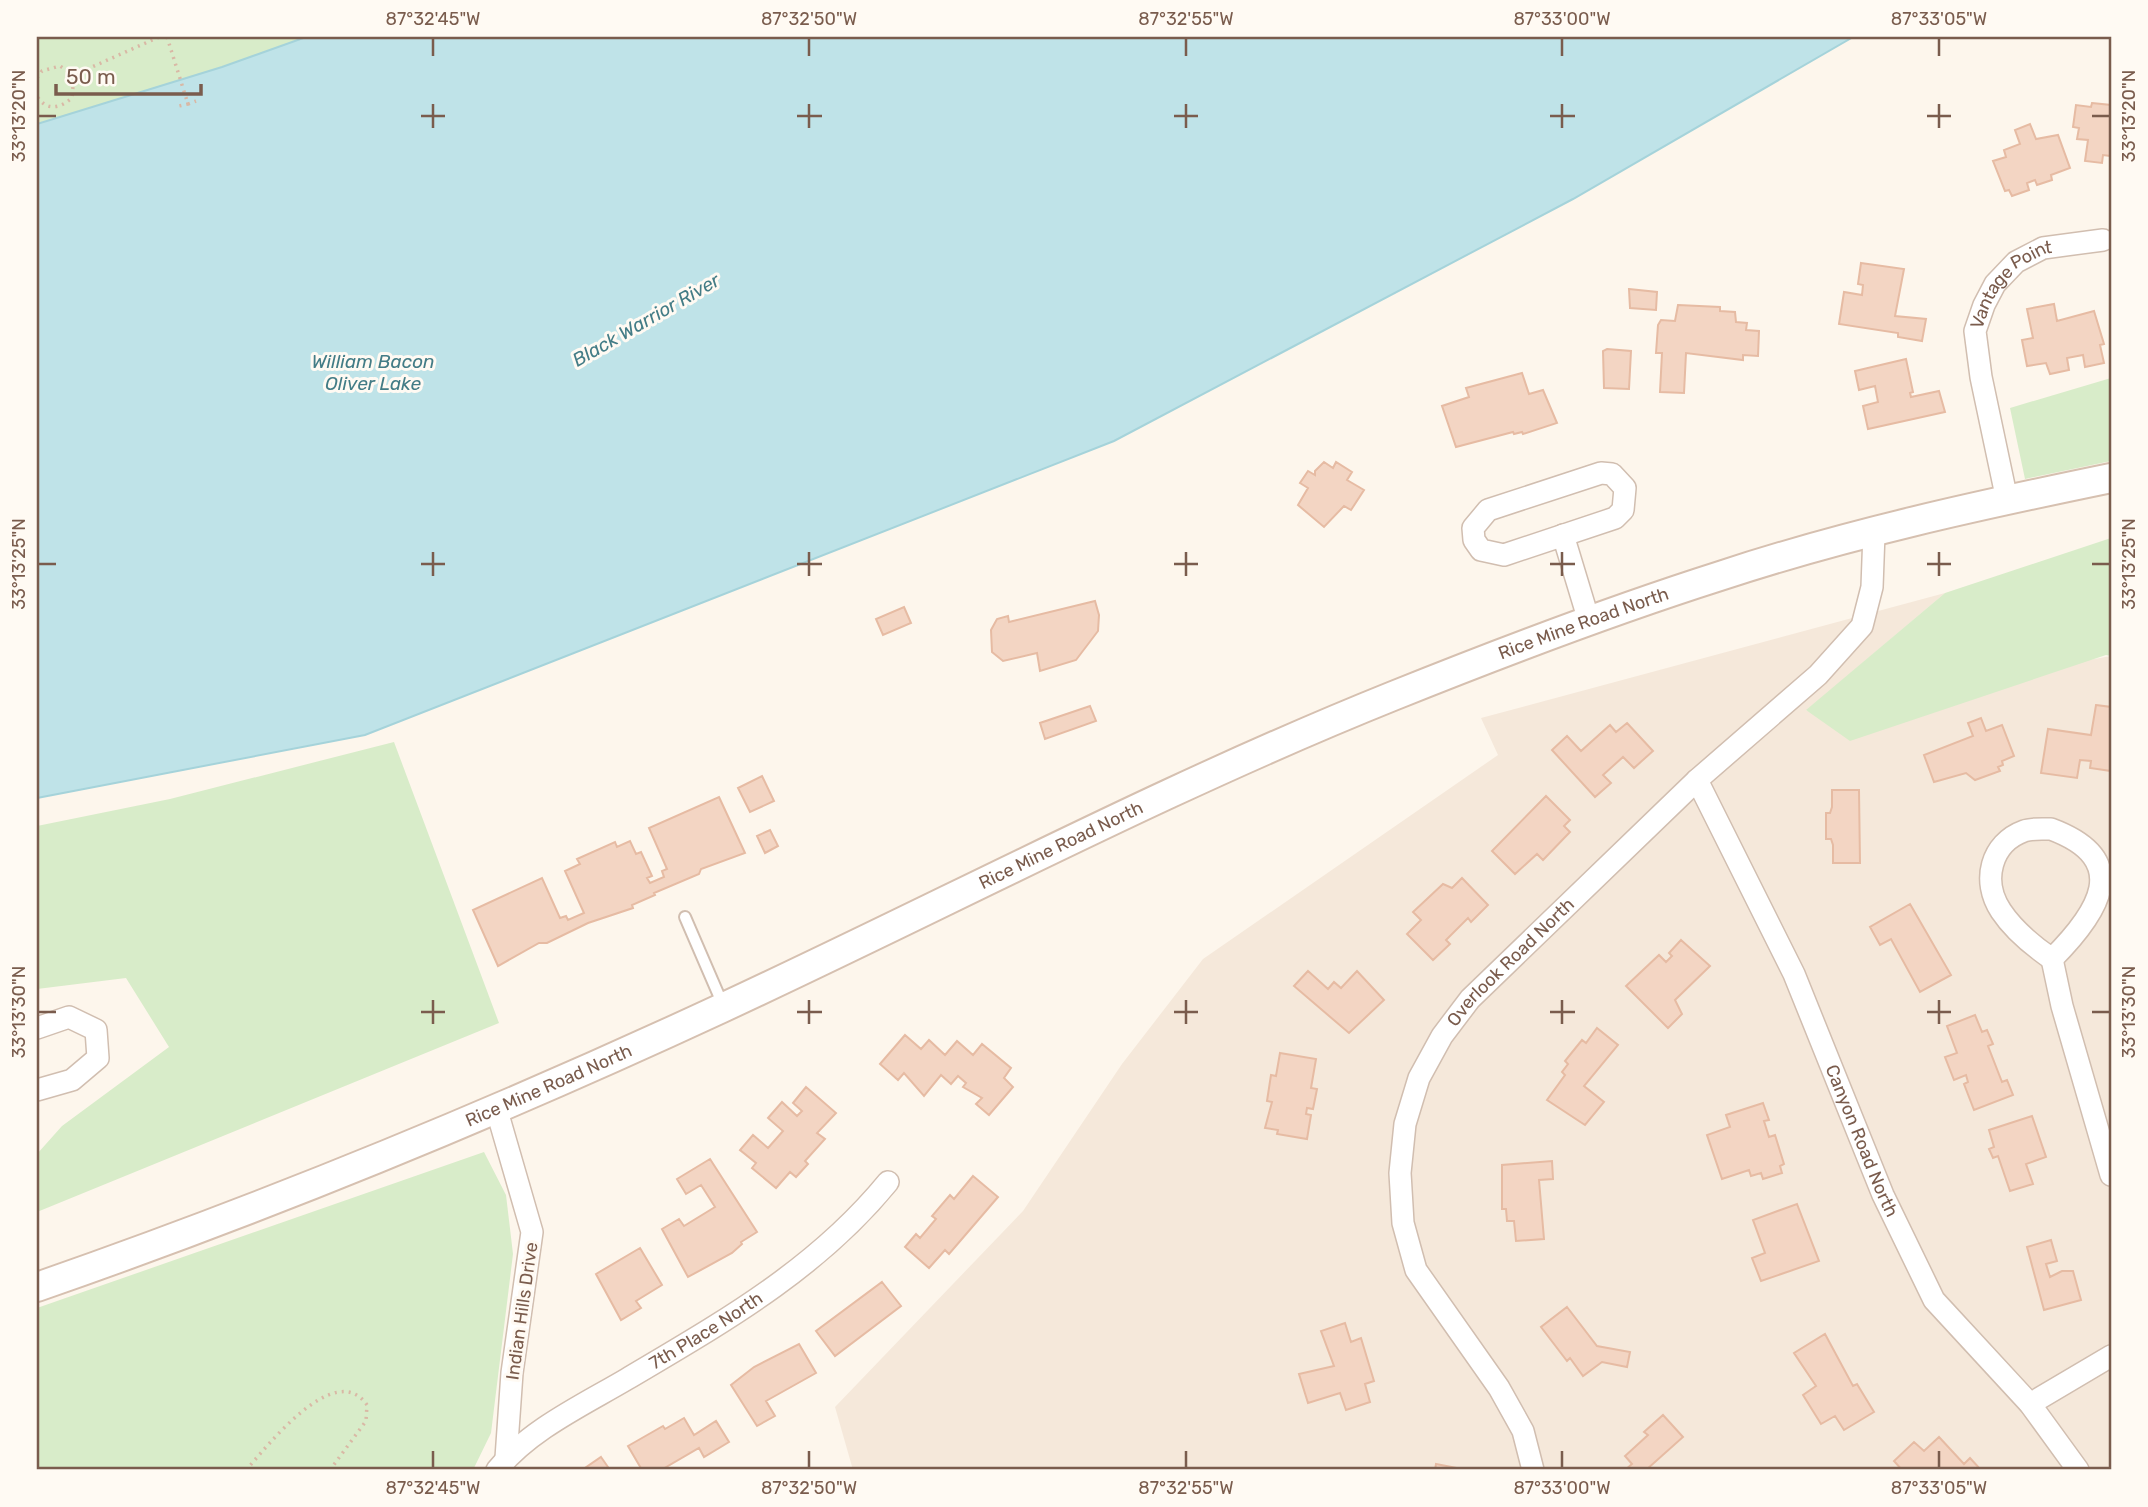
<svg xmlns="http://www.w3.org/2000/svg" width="2148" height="1507" viewBox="0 0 2148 1507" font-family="Rubik,sans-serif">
  <rect width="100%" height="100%" fill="#fdf6ec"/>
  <path fill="#f5e8da" d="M1945 593 1806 711 2111 656V1470H853L835 1407 1023 1211 1122 1064 1203 959 1498 755 1481 718Z"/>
  <path fill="#d8ecc9" d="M37 37H306L222 67 37 124Z
    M2111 378V461L2025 479 2010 408Z
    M2111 538V656L2106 655 1850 741 1806 710 1945 593Z
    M394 742 499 1023 37 1212V1154L62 1126 169 1047 126 978 37 989V826L170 799Z
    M484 1152 506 1195 513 1254 491 1433 473 1470H37V1308Z"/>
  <path fill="#bfe3e8" stroke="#a5d3da" stroke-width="2" d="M306 37H1853L1573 199 1114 441 365 735 37 798V124L222 67Z"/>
  <path fill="#f3d5c3" stroke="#e6bba3" stroke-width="2" d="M2092 103 2111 105V156L2103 155 2102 163 2085 161 2088 140 2077 139 2079 128 2073 127 2076 105 2091 107Z
    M2030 124 2036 139 2058 135 2070 168 2051 175 2052 180 2037 185 2035 180 2027 183 2029 190 2012 196 2009 190 2005 191 1993 161 2006 157 2004 150 2020 144 2015 130Z
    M1861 263 1904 269 1895 316 1926 319 1922 341 1898 337V333L1839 324 1844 292 1862 295 1863 285 1858 284Z
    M1629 289 1657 292 1656 310 1630 308Z
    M2054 304 2057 321 2094 311 2104 344 2100 345 2104 363 2085 367 2083 355 2067 358 2069 370 2050 374 2046 363 2027 366 2022 340 2033 338 2027 309Z
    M1678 305 1720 307V311L1735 312 1736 322 1747 323 1746 330 1759 331 1758 356 1743 355V360L1686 353 1684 393 1660 392 1662 353H1656L1658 325 1661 320 1675 321Z
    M1607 349 1631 351 1629 389 1604 388 1603 351Z
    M1906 359 1913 392 1910 393 1911 397 1939 391 1945 412 1868 429 1863 406 1878 402 1875 386 1859 390 1855 371Z
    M1522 373 1529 394 1543 390 1557 423 1523 434 1522 432 1514 434 1513 432 1456 447 1442 406 1469 397 1466 388Z
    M1324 462 1333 468 1336 462 1352 472 1347 480 1364 490 1351 510 1344 506 1324 527 1298 505 1308 488 1300 483 1308 471 1315 475V471Z
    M1095 601 1099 615 1098 631 1076 660 1040 671 1037 653 1003 661 992 652 991 630 997 619 1008 616 1009 622Z
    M904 607 911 623 883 635 876 619Z
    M2096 705 2111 707V771L2090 768 2091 761 2080 760 2077 778 2041 773 2048 729 2091 735Z
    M1090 706 1096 721 1045 739 1040 723Z
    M1981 718 1986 731 2002 725 2014 756 2002 761 2003 765 1998 767 2000 771 1975 780 1966 773 1934 782 1924 755 1973 736 1968 723Z
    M1627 723 1653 751 1634 768 1623 757 1603 775 1611 783 1595 797 1552 750 1567 736 1581 751 1610 725 1616 732Z
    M762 776 774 801 750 812 738 788Z
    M1832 790H1859L1860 863H1833V845L1831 839H1826V813H1830L1832 807Z
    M1546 796 1570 820 1564 826 1570 832 1543 860 1537 854 1515 874 1492 851Z
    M719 797 745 853 701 869 699 874 654 893 655 895 632 905 633 908 588 923 547 943H539L498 966 473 910 542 878 560 918 566 916 568 920 584 913 565 871 580 864 577 859 615 842 617 847 630 841 636 854 641 852 652 876 647 878 650 883 664 877 662 871 667 869 649 828Z
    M770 830 778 846 765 853 757 836Z
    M1462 878 1488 905 1471 922 1468 918 1446 940 1450 944 1433 960 1407 934 1421 920 1413 912 1443 884 1452 888Z
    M1910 904 1951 975 1920 992 1891 939 1880 945 1870 927Z
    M1681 940 1710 966 1675 1000 1682 1014 1668 1028 1626 986 1659 955 1666 962 1672 956 1669 953Z
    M1308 971 1328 989 1334 982 1341 988 1357 971 1384 1000 1349 1033 1294 986Z
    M1975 1015 1982 1032 1987 1030 1993 1044 1988 1046 2002 1082 2007 1080 2013 1095 1974 1110 1964 1084 1968 1082 1966 1075 1954 1080 1945 1057 1957 1053 1947 1026Z
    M1597 1028 1618 1045 1584 1086 1604 1102 1585 1125 1547 1100 1565 1075 1562 1072 1568 1064 1565 1061 1582 1040 1586 1043Z
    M905 1035 921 1049 929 1040 945 1055 957 1041 973 1055 982 1044 1011 1068 1004 1078 1013 1087 989 1115 976 1104 982 1098 963 1087 966 1083 958 1076 951 1084 941 1075 924 1096 904 1073 898 1080 880 1064Z
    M1280 1053 1316 1059 1311 1088 1317 1089 1313 1109 1307 1108 1306 1114 1311 1115 1307 1139 1277 1134 1278 1130 1265 1128 1272 1102 1267 1101 1271 1075 1276 1076Z
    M806 1087 836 1113 817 1133 825 1139 805 1161 808 1164 796 1177 790 1172 776 1188 752 1168 756 1163 740 1150 753 1135 768 1148 783 1131 768 1118 782 1102 797 1116 802 1111 793 1103Z
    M1763 1103 1769 1120 1764 1121 1769 1137 1775 1135 1784 1164 1780 1166 1782 1173 1763 1179 1761 1173 1751 1176 1749 1170 1722 1179 1707 1135 1730 1127 1726 1115Z
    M2032 1116 2046 1157 2026 1164 2033 1184 2010 1191 1998 1156 1993 1158 1989 1149 1994 1147 1989 1130Z
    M710 1159 757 1232 741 1242 742 1244 732 1253 688 1277 662 1229 679 1219 684 1226 715 1207 701 1185 686 1194 677 1179Z
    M1552 1161 1553 1179 1539 1180 1544 1239 1516 1241 1514 1221H1507L1506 1209H1502V1165Z
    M973 1176 998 1197 949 1254 945 1250 929 1268 905 1247 916 1234 920 1238 936 1219 932 1216 950 1195 954 1199Z
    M1797 1204 1819 1261 1761 1281 1752 1258 1765 1253 1753 1220Z
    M2051 1240 2057 1261 2046 1264 2050 1277 2062 1271H2073L2081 1300 2044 1310 2027 1247Z
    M640 1248 662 1285 636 1301 641 1308 621 1320 596 1274Z
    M882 1282 901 1306 835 1356 816 1331Z
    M1567 1307 1597 1346 1630 1352 1627 1367 1602 1362 1583 1376 1570 1358 1567 1361 1541 1327Z
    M1345 1323 1351 1342 1361 1338 1374 1381 1365 1384 1370 1402 1346 1410 1340 1393 1308 1403 1299 1374 1334 1366 1321 1331Z
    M1825 1334 1853 1386 1857 1384 1874 1412 1844 1430 1835 1416 1821 1424 1803 1395 1816 1386 1794 1353Z
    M799 1344 816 1373 766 1401 775 1416 757 1426 731 1385 754 1367Z
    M1663 1415 1683 1437 1646 1470H1625L1632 1464 1625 1456 1648 1435 1644 1432Z
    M684 1418 694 1435 716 1421 729 1442 704 1457 699 1448 661 1470H642L628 1446 663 1426 665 1429Z
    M1939 1437 1964 1464 1970 1458 1981 1470H1902L1894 1461 1914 1442 1924 1451Z
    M601 1457 610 1470H582Z
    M1436 1464 1467 1470H1435Z"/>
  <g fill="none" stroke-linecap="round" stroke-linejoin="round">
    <defs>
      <path id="lane" d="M685 917 723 1005"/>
      <g id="street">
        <path d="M1601 473 1612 474 1625 488 1623 510 1615 518 1504 555 1481 550 1474 540 1473 528 1488 510Z"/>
        <path id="s1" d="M2007 500 1981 377 1975 331 1984 305 1995 284 2016 262 2043 248 2103 240"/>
        <path d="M1563 535 1589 621"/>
        <path id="s2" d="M1697 780 1794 974 1883 1195 1934 1300 2030 1404 2078 1470"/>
        <path d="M2051 829C2134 860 2098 913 2052 959 2033 946 2013 929 2001 911 1981 881 1991 843 2024 831 2032 828 2043 829 2051 829Z"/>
        <path d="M2052 959 2062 1006 2111 1175"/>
        <path d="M37 1028 69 1017 96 1030 98 1058 72 1080 37 1090"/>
        <path d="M497 1111 532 1232 512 1373 506 1458"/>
        <path d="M2030 1404 2111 1356"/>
        <path id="s3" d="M497 1470C529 1430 583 1405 627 1379 723 1322 816 1270 888 1182"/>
        <path id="s4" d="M1533 1470 1523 1431 1499 1388 1416 1270 1403 1223 1400 1173 1405 1124 1419 1078 1442 1036 1470 999 1697 780 1818 675 1862 626 1872 587 1874 533"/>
      </g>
      <g id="secondary">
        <path id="s5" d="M37 1287C270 1206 498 1112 722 1008 946 904 1164 788 1393 696 1500 653 1610 611 1720 576 1847 534 1980 505 2111 478"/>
      </g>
    </defs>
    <use href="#lane" stroke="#d1beb0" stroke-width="14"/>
    <use href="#street" stroke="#d1beb0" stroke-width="24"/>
    <use href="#secondary" stroke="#d6c0b0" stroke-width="32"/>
    <path stroke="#d9b8a5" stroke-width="3.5" stroke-dasharray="2 5" stroke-linecap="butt" d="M167 37 188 104 179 106
      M74 75 159 37
      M37 78 42 71 60 66 74 75 72 98C59 109 46 111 37 96
      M188 104 196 101
      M246 1470C266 1448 335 1358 367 1405L366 1421 330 1470"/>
    <use href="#lane" stroke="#fff" stroke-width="10"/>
    <use href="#street" stroke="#fff" stroke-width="21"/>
    <use href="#secondary" stroke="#fff" stroke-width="28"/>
  </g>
  <path fill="none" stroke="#7a5c4d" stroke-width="2.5" d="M433 38V56M809 38V56M1186 38V56M1562 38V56M1939 38V56M433 104V128M809 104V128M1186 104V128M1562 104V128M1939 104V128M38 116H56M421 116H445M797 116H822M1174 116H1198M1550 116H1575M1927 116H1951M2092 116H2110M433 552V576M809 552V576M1186 552V576M1562 552V576M1939 552V576M38 564H56M421 564H445M797 564H822M1174 564H1198M1550 564H1575M1927 564H1951M2092 564H2110M433 1000V1024M809 1000V1024M1186 1000V1024M1562 1000V1024M1939 1000V1024M38 1012H56M421 1012H445M797 1012H822M1174 1012H1198M1550 1012H1575M1927 1012H1951M2092 1012H2110M433 1451V1468M809 1451V1468M1186 1451V1468M1562 1451V1468M1939 1451V1468"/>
  <g text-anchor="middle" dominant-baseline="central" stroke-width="6" stroke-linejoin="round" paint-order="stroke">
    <g font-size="18" fill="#7a5c4d" stroke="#fffaf3">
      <text stroke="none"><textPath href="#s1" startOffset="234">Vantage Point</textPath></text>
      <text stroke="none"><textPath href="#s5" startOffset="1684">Rice Mine Road North</textPath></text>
      <text stroke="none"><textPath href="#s5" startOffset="1116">Rice Mine Road North</textPath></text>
      <text stroke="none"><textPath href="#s4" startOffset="579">Overlook Road North</textPath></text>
      <text stroke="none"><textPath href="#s5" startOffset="550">Rice Mine Road North</textPath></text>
      <text stroke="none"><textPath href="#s2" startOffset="397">Canyon Road North</textPath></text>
      <text transform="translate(522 1311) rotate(-82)">Indian Hills Drive</text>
      <text stroke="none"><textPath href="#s3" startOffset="252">7th Place North</textPath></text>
    </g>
    <g font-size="19" font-style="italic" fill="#437c86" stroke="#fffaf3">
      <text transform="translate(646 320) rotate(-30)">Black Warrior River</text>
      <text x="373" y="361">William Bacon<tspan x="373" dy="22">Oliver Lake</tspan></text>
    </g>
  </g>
  <rect width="2148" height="1507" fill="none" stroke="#fffaf3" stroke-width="77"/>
  <path d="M56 84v10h145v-10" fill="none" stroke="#7a5c4d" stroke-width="3.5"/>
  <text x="66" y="84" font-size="21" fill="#7a5c4d" stroke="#fffaf3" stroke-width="5" paint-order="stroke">50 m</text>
  <rect x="38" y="38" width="2072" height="1430" fill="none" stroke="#7a5c4d" stroke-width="2.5"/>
  <g font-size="18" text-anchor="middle" fill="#7a5c4d">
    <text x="433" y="25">87°32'45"W</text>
    <text x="809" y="25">87°32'50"W</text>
    <text x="1186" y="25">87°32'55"W</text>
    <text x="1562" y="25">87°33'00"W</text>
    <text x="1939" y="25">87°33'05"W</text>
    <text transform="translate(2129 116) rotate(-90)" y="6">33°13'20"N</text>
    <text transform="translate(19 116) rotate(-90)" y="6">33°13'20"N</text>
    <text transform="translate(2129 564) rotate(-90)" y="6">33°13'25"N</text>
    <text transform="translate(19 564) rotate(-90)" y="6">33°13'25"N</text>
    <text transform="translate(2129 1012) rotate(-90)" y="6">33°13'30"N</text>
    <text transform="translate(19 1012) rotate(-90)" y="6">33°13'30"N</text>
    <text x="433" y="1494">87°32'45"W</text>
    <text x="809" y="1494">87°32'50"W</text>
    <text x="1186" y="1494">87°32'55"W</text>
    <text x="1562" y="1494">87°33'00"W</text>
    <text x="1939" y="1494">87°33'05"W</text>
  </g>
</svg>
